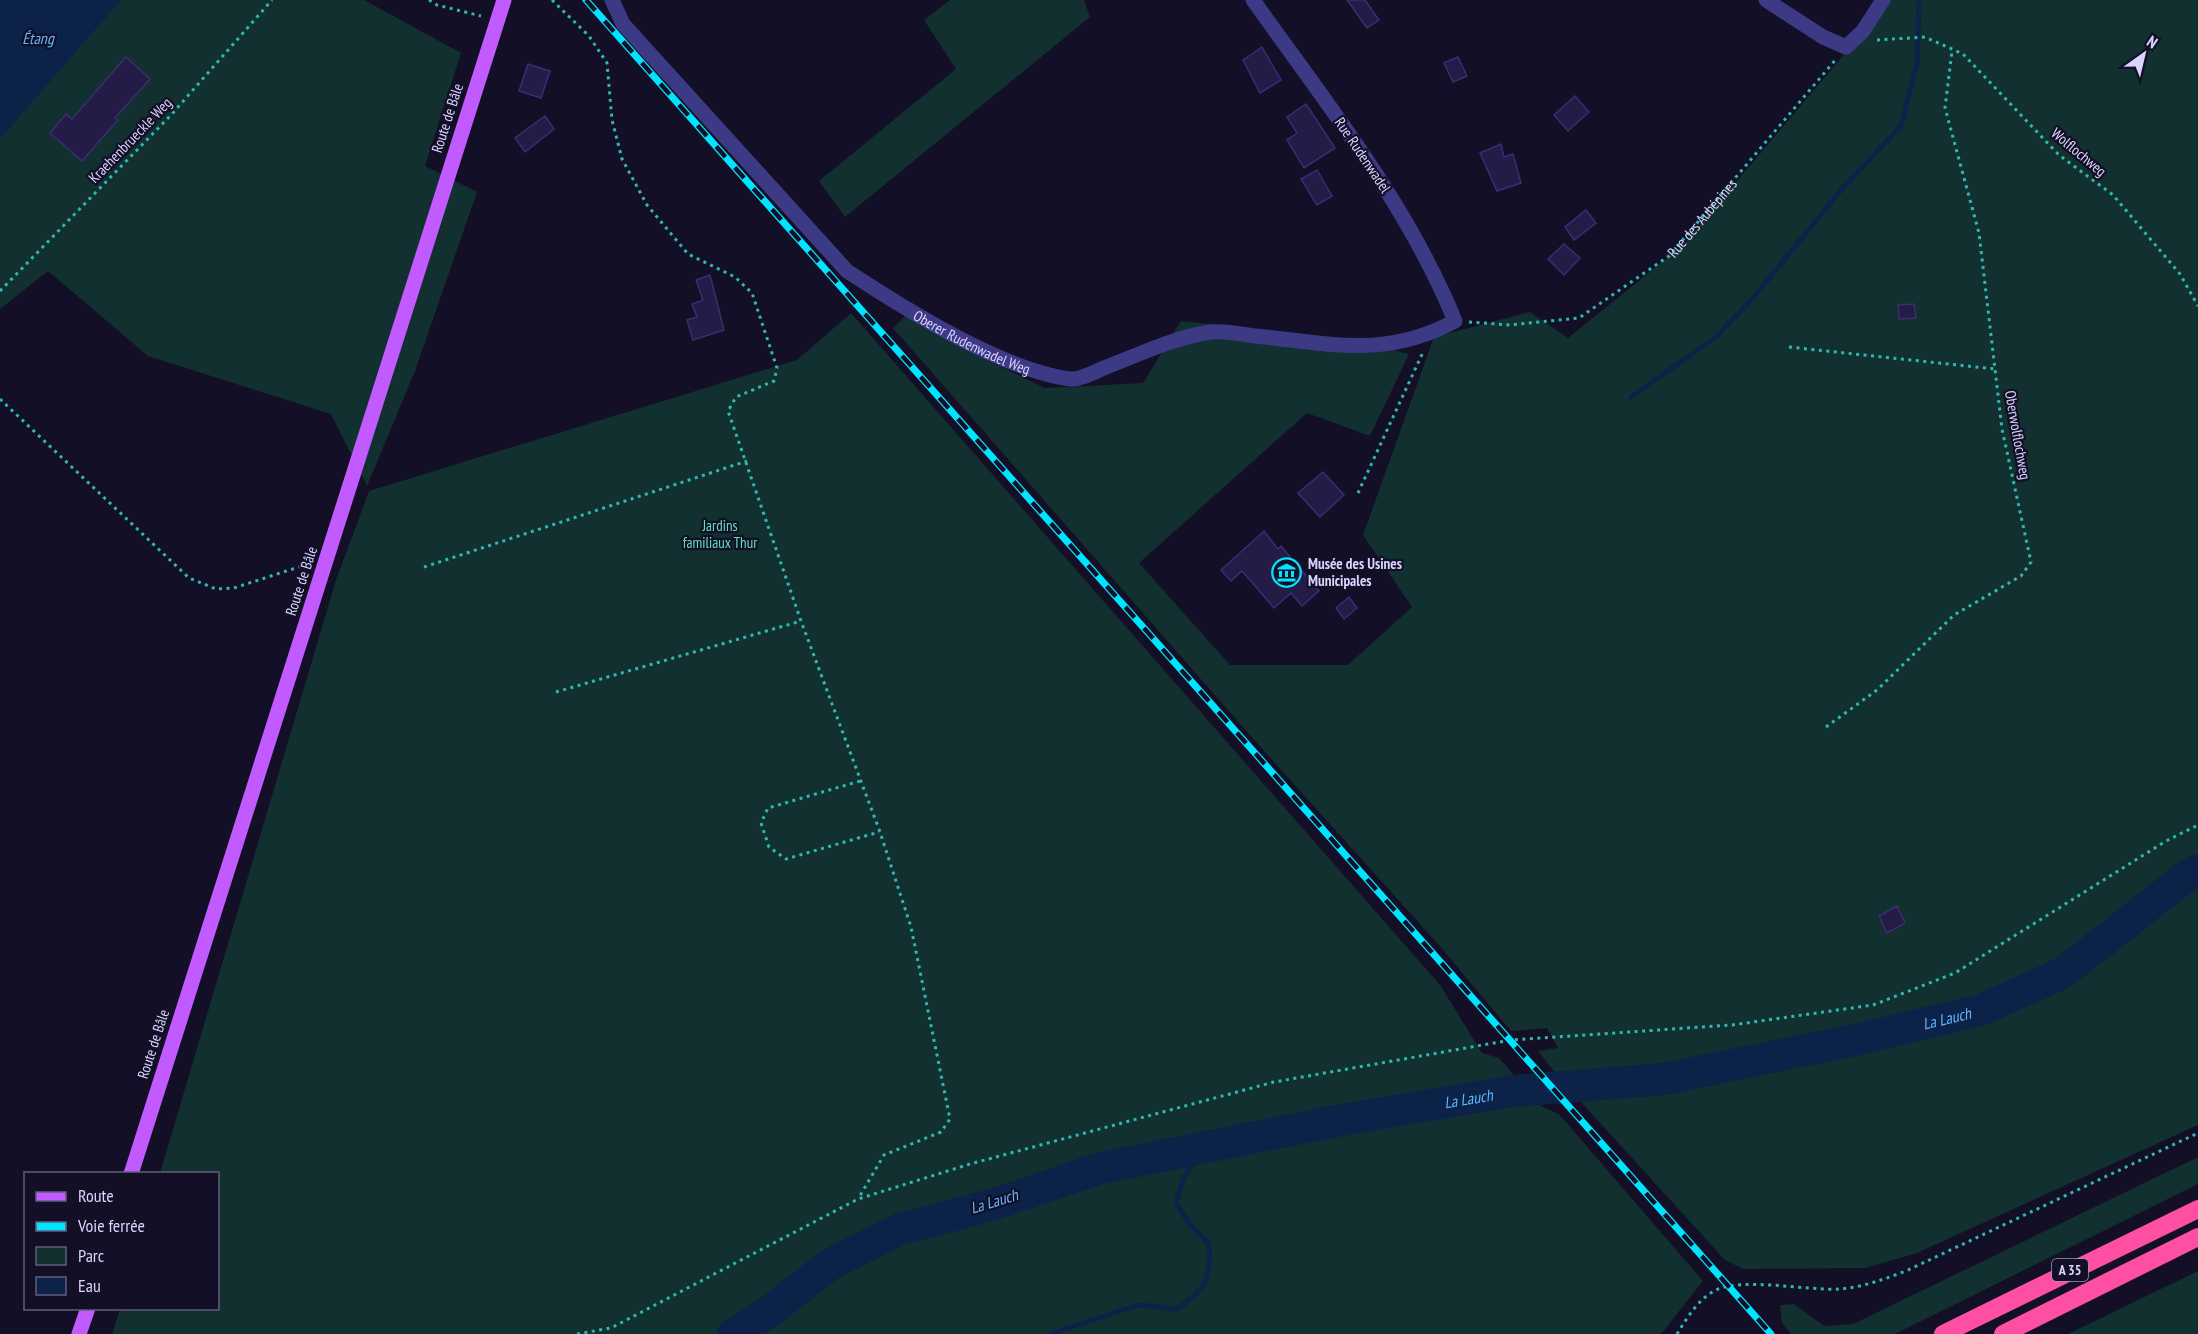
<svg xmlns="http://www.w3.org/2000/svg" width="2198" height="1334" viewBox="0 0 2198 1334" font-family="'PT Sans Narrow',sans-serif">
  <rect width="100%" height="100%" fill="#130f26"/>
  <path fill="#12302f" d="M0 0H364L461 53 425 166 477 192 415 371 367 486 331 414 148 356 48 271 0 309Z
    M950 0H1084L1090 17 845 217 819 181 956 69 924 20Z
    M1890 0H2198V1125L1917 1253 1865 1268 1743 1269 1725 1260 1559 1078 1538 1051 1558 1048 1547 1028 1511 1031 1438 944 1256 742 893 328 905 316 974 354 1045 388 1143 383 1181 321 1353 339 1409 354 1370 436 1307 413 1139 563 1230 665H1348L1412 607 1363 535 1434 337 1530 312 1568 338 1682 246Z
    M851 313 1440 985 1482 1053 1499 1058 1541 1106 1559 1114 1703 1281 1661 1334H112L120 1309 218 1308V1174L160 1173 336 580 369 491 797 360Z
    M2198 1157V1184L1895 1334H1791L1782 1323 1780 1305 1794 1304 1824 1326 1853 1324Z
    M2198 1271V1334H2068Z"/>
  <path fill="#0c2248" d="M0 0H121L0 139Z"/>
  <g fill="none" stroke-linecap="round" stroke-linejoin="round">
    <path stroke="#0c2248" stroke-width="5" d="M1631 397 1716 337 1753 298 1841 190 1901 126 1917 63 1919 0
      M1050 1334 1138 1305 1177 1309C1206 1289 1211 1280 1209 1244L1191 1226 1176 1203 1184 1178 1202 1147"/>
    <path stroke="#0c2248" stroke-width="32" id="s1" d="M733 1334 766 1314 832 1263 898 1230 995 1204 1101 1168 1336 1121 1513 1091 1664 1079 1864 1038 1981 1010 2063 973 2184 878 2198 870"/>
  </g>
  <path fill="#241b47" stroke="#3b2d73" stroke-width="1.5" d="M1347 0H1365L1379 20 1367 28Z
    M1262 47 1281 80 1260 93 1243 60Z
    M126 57 150 79 115 118 118 120 82 161 50 133 66 114 72 119Z
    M1458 57 1467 76 1453 82 1444 63Z
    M528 64 550 71 541 98 519 91Z
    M1575 96 1589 112 1568 131 1554 115Z
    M1306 104 1335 148 1304 168 1287 140 1297 133 1287 117Z
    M545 116 554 129 525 152 515 138Z
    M1501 144 1504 157 1513 154 1521 183 1497 191 1480 153Z
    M1317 170 1332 196 1317 205 1301 179Z
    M1586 210 1596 223 1574 240 1565 227Z
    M1564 244 1580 258 1564 275 1548 259Z
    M710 275 724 330 693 340 687 320 697 317 692 304 703 300 696 280Z
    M1914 304 1916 318 1899 319 1898 305Z
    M1323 472 1344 495 1320 517 1298 493Z
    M1264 531 1278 549 1281 546 1319 591 1302 606 1291 593 1274 608 1242 571 1231 581 1221 570Z
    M1349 597 1357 608 1344 619 1336 608Z
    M1897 906 1905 923 1887 933 1879 916Z"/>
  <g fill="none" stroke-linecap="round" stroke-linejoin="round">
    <g stroke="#2fb8b0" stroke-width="3" stroke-dasharray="3 4.5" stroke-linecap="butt">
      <path d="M429 0 437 5 481 16"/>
      <path d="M552 0 589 36 607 63 612 120 622 159 647 205 688 254 735 277 752 293 777 368 774 381 736 397 728 411 801 621 880 832 911 927 950 1119 941 1132 884 1155 858 1199"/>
      <path d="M1877 40 1925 37 1963 54 2059 155 2113 195 2180 274 2198 306"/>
      <path d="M0 291 171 115 272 0"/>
      <path id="s2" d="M1469 322 1510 325 1579 318 1669 256 1837 58"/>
      <path d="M1789 347 1995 369"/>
      <path d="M0 399 189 578 216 589 234 588 308 564"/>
      <path d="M1358 493 1424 350"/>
      <path d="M424 567 747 461"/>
      <path d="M556 692 801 621"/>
      <path d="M1826 727 1877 690 1954 615 2021 576 2031 562 2002 429 1979 233 1945 108 1952 51"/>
      <path d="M860 781 768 808 761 823 769 847 786 859 879 832"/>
      <path d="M577 1334 611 1328 858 1199 970 1164 1274 1082 1511 1040 1732 1025 1873 1005 1955 973 2166 841 2198 825"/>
      <path d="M1677 1334C1687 1318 1698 1299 1716 1290 1743 1277 1808 1291 1840 1289 1864 1287 1884 1279 1906 1271L2198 1133"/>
    </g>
    <g stroke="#3d3a85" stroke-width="15">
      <path id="s3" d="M612 0 623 24 847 271C905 309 1002 370 1070 379 1080 380 1094 372 1104 368 1138 355 1175 337 1211 332 1228 330 1249 336 1265 337 1336 345 1389 357 1455 321 1407 203 1326 103 1253 0"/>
      <path d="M1766 0 1823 37 1846 47 1863 31 1883 0"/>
    </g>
    <path stroke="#c25bff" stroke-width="15" d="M131 1174 504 0
      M79 1334 88 1308"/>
    <path stroke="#ff4fa3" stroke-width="18" d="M1943 1334 2198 1209
      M2003 1334 2198 1237"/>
    <defs>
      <path id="rail" d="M586 0 1771 1334"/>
    </defs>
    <use href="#rail" stroke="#00e5ff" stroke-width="7"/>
    <use href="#rail" stroke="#130f26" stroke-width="4.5" stroke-dasharray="14" stroke-linecap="butt"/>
  </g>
  <defs>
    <symbol id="museum-ring" viewBox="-11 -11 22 22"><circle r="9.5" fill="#130f26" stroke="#00e5ff" stroke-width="1.5"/><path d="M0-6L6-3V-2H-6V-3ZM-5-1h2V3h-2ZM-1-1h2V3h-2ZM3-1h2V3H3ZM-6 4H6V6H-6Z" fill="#00e5ff"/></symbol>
  </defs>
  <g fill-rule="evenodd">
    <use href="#museum-ring" x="1270" y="556" width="33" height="33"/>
  </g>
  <g text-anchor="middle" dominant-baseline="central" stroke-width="4.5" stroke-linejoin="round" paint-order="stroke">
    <rect fill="#130f26" stroke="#9e99be" stroke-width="1.5" x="2052" y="1259" width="36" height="22" rx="4.5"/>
    <g font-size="14" font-weight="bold" fill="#d9d4ff">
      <text x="2070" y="1270">A 35</text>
    </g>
    <g font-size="15" fill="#d9d4ff" stroke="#130f26">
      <text transform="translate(447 118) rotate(-72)">Route de Bâle</text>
      <text transform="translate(130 140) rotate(-46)">Kraehenbrueckle Weg</text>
      <text transform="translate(2079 152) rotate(40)">Wolflochweg</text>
      <text transform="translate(1363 155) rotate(56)">Rue Rudenwadel</text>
      <text stroke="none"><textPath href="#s2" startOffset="270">Rue des Aubépines</textPath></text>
      <text stroke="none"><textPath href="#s3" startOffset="504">Oberer Rudenwadel Weg</textPath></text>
      <text transform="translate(2018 435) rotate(80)">Oberwolflochweg</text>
      <text transform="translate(301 581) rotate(-72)">Route de Bâle</text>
      <text transform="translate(153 1044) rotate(-72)">Route de Bâle</text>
    </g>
    <g font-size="15" fill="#5fe0c0" stroke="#130f26">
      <text x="720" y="525">Jardins<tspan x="720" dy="17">familiaux Thur</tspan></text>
    </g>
    <g font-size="15" font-weight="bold" fill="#d9d4ff" stroke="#130f26" text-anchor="start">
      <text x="1308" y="563">Musée des Usines<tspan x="1308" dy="17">Municipales</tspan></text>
    </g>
    <g font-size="16" font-style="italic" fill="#62b6ff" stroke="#130f26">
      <text x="38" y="38">Étang</text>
      <text stroke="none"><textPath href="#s1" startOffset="1268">La Lauch</textPath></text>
      <text stroke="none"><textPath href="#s1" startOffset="782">La Lauch</textPath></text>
      <text transform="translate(994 1201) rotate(-17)">La Lauch</text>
    </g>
  </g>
  <rect x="24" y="1172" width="195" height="138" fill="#130f26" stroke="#625e7d" stroke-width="1.5"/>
  <rect x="36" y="1192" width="30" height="9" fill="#c25bff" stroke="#625e7d" stroke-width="1.5"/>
  <text x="78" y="1202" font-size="18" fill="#d9d4ff">Route</text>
  <rect x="36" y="1222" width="30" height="9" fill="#00e5ff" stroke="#625e7d" stroke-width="1.5"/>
  <text x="78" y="1232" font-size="18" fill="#d9d4ff">Voie ferrée</text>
  <rect x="36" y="1247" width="30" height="18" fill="#12302f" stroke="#625e7d" stroke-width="1.5"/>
  <text x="78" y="1262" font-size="18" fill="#d9d4ff">Parc</text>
  <rect x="36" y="1277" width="30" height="18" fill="#0c2248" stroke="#625e7d" stroke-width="1.5"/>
  <text x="78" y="1292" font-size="18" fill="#d9d4ff">Eau</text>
  <g transform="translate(2144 54) rotate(34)" stroke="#130f26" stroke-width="4.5" paint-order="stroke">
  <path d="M0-4.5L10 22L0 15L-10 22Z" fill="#d9d4ff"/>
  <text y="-9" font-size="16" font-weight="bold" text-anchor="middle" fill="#d9d4ff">N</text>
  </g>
</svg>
